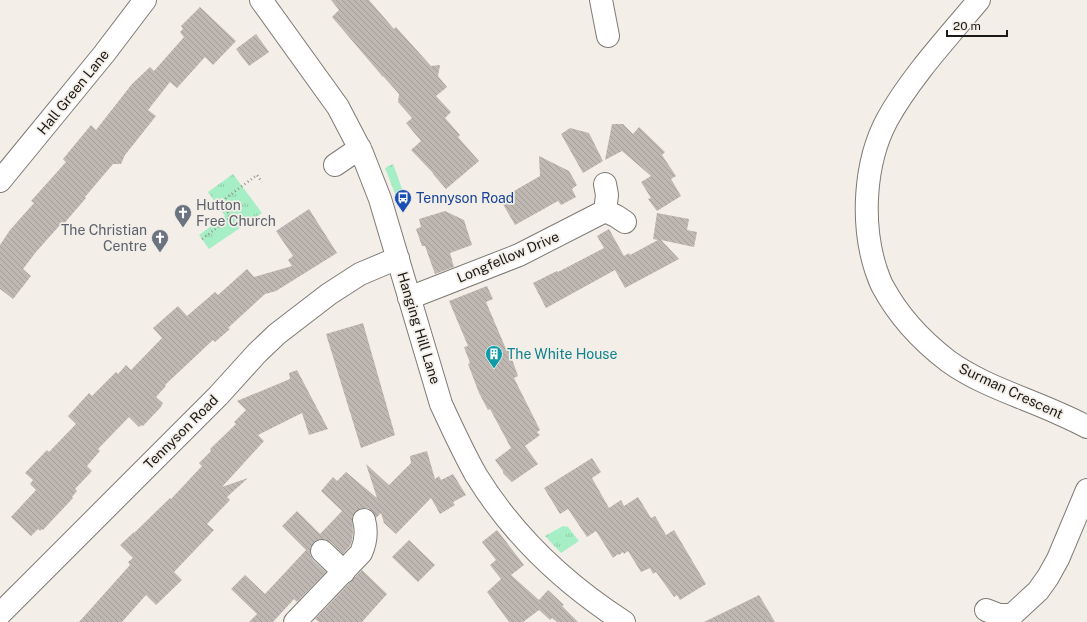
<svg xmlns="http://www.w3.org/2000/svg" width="1087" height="622" viewBox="0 0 1087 622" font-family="'Public Sans',sans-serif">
  <defs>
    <pattern id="grass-tufts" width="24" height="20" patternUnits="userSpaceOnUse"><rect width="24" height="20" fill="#a6eec5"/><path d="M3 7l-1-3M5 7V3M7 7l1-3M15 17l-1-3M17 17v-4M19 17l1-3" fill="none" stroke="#8ecca8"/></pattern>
    <pattern id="building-back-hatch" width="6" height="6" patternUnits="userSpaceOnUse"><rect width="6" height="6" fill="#beb7b2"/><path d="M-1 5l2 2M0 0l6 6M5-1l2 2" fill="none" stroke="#a39d98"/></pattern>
  </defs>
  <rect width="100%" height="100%" fill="#f3eee7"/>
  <path fill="url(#grass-tufts)" d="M393 164 408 205 401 209 385 168Z
    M233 174 262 213 209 249 199 235 225 216 208 192Z
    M563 526 568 527 579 541 561 553 545 536Z"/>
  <path fill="url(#building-back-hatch)" d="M331 0H369L394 29 396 27 431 66 440 65 438 76 447 87 436 96 451 112 445 118 460 135 458 137 479 161 446 189 433 174V173L411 150 421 141 406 123 412 118 398 102 399 94 383 76V77L332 17 339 10Z
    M200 7 236 41 213 65 205 57 177 88 170 82 148 110 156 116 125 155 121 164H113L85 197 86 198 61 227 60 225 36 252 23 269 31 276 13 299 0 289V245L10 230 34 203 31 201 66 162 63 159 91 125 96 130 132 84 150 67 154 71 184 37 180 32 183 29 181 26Z
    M256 34 269 52 249 66 236 49Z
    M612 124H623L633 134 639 127 665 152 662 155 676 176 671 179 681 196 657 211 648 199 651 198 641 182 651 176 622 151 605 160Z
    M570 128 589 133 603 161 583 173 561 134Z
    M539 156 569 171 577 185 572 189 576 197 561 205 558 201 515 225 500 199 540 176Z
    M309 209 337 253 276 291 265 294 228 328 230 329 215 342 213 340 165 385 166 386 156 397 163 403 160 408 143 426 142 425 139 427 129 417 98 449 100 451 87 466 92 471 75 489 77 491 72 497 73 498 43 530 42 529 40 531 38 529 31 536 11 517 36 490 30 484 33 480 25 473 47 450 49 452 76 424 68 416 89 393 92 396 116 372 118 374 126 365 131 370 162 338 153 328 178 306 187 316 215 292 218 295 247 269 254 277 292 266 288 260 293 256 276 231Z
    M445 211 464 220 472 245 450 253 454 267 435 274 425 246H422L416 229 421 227 419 219Z
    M657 213 689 219 687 230 697 232 694 247 661 240 679 259 625 288 615 270 546 308 533 283 557 271 558 272 604 248 597 236 609 229 624 256 629 253 630 255 658 240 653 239Z
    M487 286 493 299 486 302 506 349 508 348 518 376 514 378 540 430 537 432 540 435 525 446 538 464 512 482 503 473V471L495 460 511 448 490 409 488 410 479 393 468 364 470 363 464 347 468 346 449 301Z
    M363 323 395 435 361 448 326 334Z
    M297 370 328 429 309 435 302 413 258 435 264 441 222 487 248 478 227 497 230 500 207 524 214 530 174 572 182 580 156 605 146 595 122 622H79L130 565 128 562 133 558 120 545 134 532V533L170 498 171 499 202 466 199 463 211 451 210 449 236 424 234 422 246 410 237 401 290 379 289 373Z
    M427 451 435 479 439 476 441 480 453 474 466 495 453 502 455 505 440 514 431 498 396 534 384 523 381 513 376 518 373 512 368 508H362L356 511 352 517 353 532 352 541 350 546 343 554 331 542 325 539H319L313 543 310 548V555L313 560 326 572 297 602 294 599 273 622H249L257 614 231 589 245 575 265 594 306 550 282 526 297 511 320 534 342 511 321 491 333 477 337 481 346 472 377 498 366 464 389 485 411 463 410 456Z
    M592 458 601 472 592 478 609 508 621 500 624 506 638 497 651 518 655 516 666 535 674 530 706 584 680 600 677 595 674 597 656 572 653 574 650 568 641 572 628 551 624 554 623 552 619 555 618 554 613 558 596 531 587 537 568 509 560 514 544 488Z
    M497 530 524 565 511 575 539 600 548 590 564 605 562 606 578 622H557L552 618 550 620 539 610 523 622H509L487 592 501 579 490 565 496 560 482 542Z
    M409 540 435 565 418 582 392 557Z
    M362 570 387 594 362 622H319L315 619Z
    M759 595 775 622H704L749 600Z"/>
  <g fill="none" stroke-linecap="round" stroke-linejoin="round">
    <defs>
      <path id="minor" d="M261 0 338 107 362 153 380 199 441 404C452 428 463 452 476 475 513 535 565 584 624 622
        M601 0 608 36
        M979 0C948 37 910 78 887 120 864 163 861 224 876 270 878 275 880 282 883 287 898 315 922 341 948 361 981 385 1023 397 1060 414 1069 418 1078 422 1087 427
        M335 165 360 148
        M0 181 104 54 145 0
        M605 184 607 195 605 211
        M605 211 616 216 625 222
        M409 298 519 255 605 211
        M322 551 344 572
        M986 610 999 615H1012
        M0 614 218 396 257 353 277 334 329 294 360 274 398 258
        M295 622 361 553C366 542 367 531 364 520
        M1010 622 1012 615 1038 591 1048 577 1058 559 1087 490"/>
    </defs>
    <use href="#minor" stroke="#7f7a74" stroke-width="24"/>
    <path stroke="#97938e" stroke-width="2.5" stroke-dasharray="1 3" stroke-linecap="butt" d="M202 239 229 219V214L223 204 226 198 257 175 262 182"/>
    <use href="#minor" stroke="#fff" stroke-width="22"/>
  </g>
  <defs>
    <symbol id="bus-pin" viewBox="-11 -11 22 30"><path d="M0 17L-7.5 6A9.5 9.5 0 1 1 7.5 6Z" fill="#1a4fb4" stroke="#f3eee7"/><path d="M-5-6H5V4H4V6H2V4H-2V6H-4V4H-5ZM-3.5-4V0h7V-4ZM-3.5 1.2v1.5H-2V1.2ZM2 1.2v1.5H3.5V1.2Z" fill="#fff"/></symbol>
    <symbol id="church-pin" viewBox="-11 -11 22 30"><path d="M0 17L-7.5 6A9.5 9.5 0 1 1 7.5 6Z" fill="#6b7280" stroke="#f3eee7"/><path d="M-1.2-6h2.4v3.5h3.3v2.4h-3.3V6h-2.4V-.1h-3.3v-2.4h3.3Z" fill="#fff"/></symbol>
    <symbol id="building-pin" viewBox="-11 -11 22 30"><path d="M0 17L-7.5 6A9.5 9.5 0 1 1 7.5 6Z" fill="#0f9aa8" stroke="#f3eee7"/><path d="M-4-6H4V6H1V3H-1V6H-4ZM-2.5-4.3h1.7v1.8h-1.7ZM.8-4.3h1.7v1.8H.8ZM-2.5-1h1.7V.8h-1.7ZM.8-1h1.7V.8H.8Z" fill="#fff"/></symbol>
  </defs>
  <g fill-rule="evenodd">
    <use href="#bus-pin" x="393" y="188" width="20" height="27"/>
    <use href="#church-pin" x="173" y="203" width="20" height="27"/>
    <use href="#church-pin" x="150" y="228" width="20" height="27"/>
    <use href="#building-pin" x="484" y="344" width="20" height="27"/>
  </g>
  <g text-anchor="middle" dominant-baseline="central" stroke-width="3.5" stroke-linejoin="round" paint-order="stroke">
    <g font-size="14" fill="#1c1a18" stroke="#f3eee7">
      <text transform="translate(73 92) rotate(-51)">Hall Green Lane</text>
      <text transform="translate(508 257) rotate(-23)">Longfellow Drive</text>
      <text transform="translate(419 328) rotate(73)">Hanging Hill Lane</text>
      <text transform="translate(1011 391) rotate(25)">Surman Crescent</text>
      <text transform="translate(181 432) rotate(-45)">Tennyson Road</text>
    </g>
    <g font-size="14" fill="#164399" stroke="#f3eee7" text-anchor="start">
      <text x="416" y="198">Tennyson Road</text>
    </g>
    <g font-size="14" fill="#5b616d" stroke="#f3eee7" text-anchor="start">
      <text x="196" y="205">Hutton<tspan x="196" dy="16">Free Church</tspan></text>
      <text x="147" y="230" text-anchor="end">The Christian<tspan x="147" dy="16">Centre</tspan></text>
    </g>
    <g font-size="14" fill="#0d838f" stroke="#f3eee7" text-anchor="start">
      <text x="507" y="354">The White House</text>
    </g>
  </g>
  <path d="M947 30v6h60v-6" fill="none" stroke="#1c1a18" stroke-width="2"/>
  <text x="953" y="30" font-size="12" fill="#1c1a18" stroke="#f3eee7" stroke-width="3" paint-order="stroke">20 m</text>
</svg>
